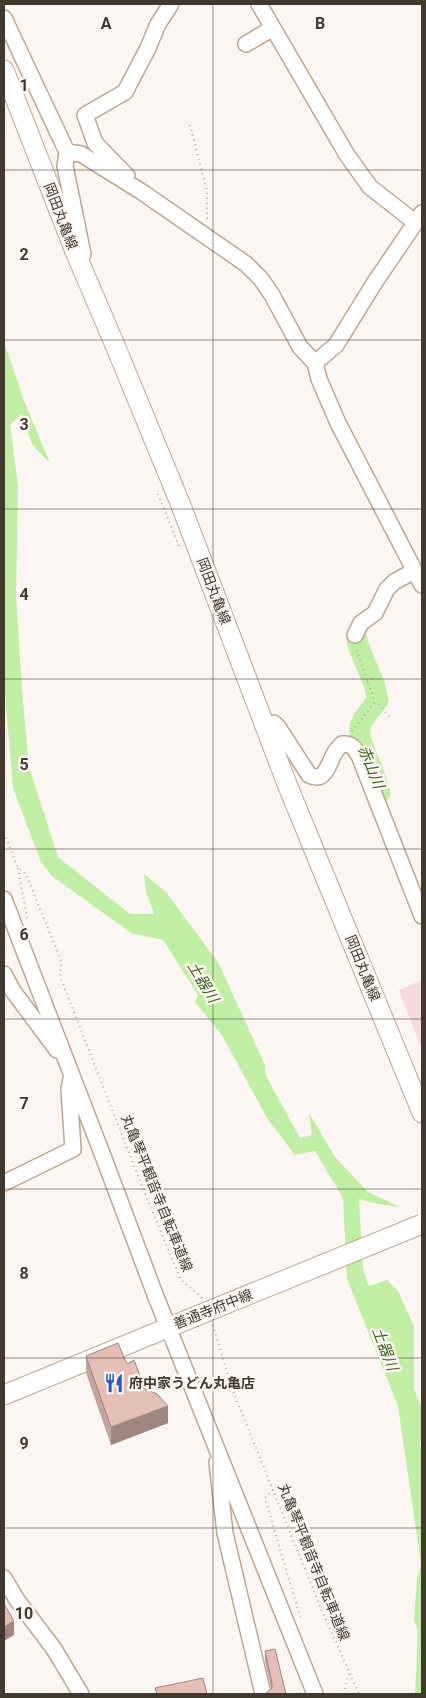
<svg xmlns="http://www.w3.org/2000/svg" width="426" height="1698" viewBox="0 0 426 1698" font-family="Roboto,'Noto Sans JP',sans-serif">
  <rect width="100%" height="100%" fill="#fbf6f1"/>
  <path fill="#f7d8df" d="M422 980V1043L420 1045 399 990Z"/>
  <path fill="#c0eea5" d="M4 342 23 398 50 463 33 446 21 414 10 425 18 486 16 595 22 690 29 767 58 857 130 914H154L146 892 144 874 166 892 219 964 265 1065V1074L300 1138 312 1135 309 1113 335 1157 368 1192 400 1207 378 1204 359 1199 363 1269 369 1286 387 1280 398 1291 414 1326V1389L422 1409V1438L420 1442 422 1456V1694H415L418 1630 414 1620 417 1578 421 1564 398 1406 347 1279 343 1198 315 1151 295 1155 267 1118 223 1037 195 1002 198 995 163 940 131 933 52 876 41 862 13 788 4 682Z"/>
  <g fill="none" stroke-linecap="round" stroke-linejoin="round">
    <path stroke="#c0eea5" stroke-width="21" d="M357 639 358 645 374 684 378 700 364 718 360 726V739L371 766 380 793"/>
    <defs>
      <path id="minor" d="M259 4 347 155 370 187 416 223
        M4 18 67 152 81 154 142 192 246 264 261 279 272 295 300 347 315 363 319 379 338 423 422 585
        M246 44 273 28
        M67 152 65 166 83 254
        M127 176 95 143 85 115 125 92 148 48 158 24 171 4
        M315 363 336 345 375 282 422 213
        M355 635 361 623 375 613 387 589 394 582 414 571
        M266 726 274 723 278 727 309 775C325 783 328 765 334 754 336 750 339 747 342 744 353 743 355 749 360 758L422 916
        M4 899 103 1156 156 1297 315 1694
        M4 974 13 991 57 1050
        M4 1183 73 1149 69 1089 71 1079
        M217 1462 225 1533 263 1694
        M4 1578 17 1600 54 1649 81 1694"/>
      <path id="major" d="M4 70 76 254 117 350 180 503 287 784 422 1113
        M4 1395 194 1317"/>
    </defs>
    <use href="#minor" stroke="#bfa68d" stroke-width="18"/>
    <use href="#major" stroke="#bfa68d" stroke-width="21"/>
    <path stroke="#b0a9a2" stroke-width="2" stroke-dasharray="1 4" stroke-linecap="butt" d="M190 125 207 191V221
      M158 494 179 546
      M367 681 374 678
      M374 703 380 705 390 718
      M352 731 374 703 372 694 356 649
      M4 833 18 868 25 873 30 884 60 958C63 965 59 971 61 979L142 1186 180 1278C186 1286 195 1290 202 1298
      M18 868 27 918
      M213 1325 231 1386 319 1604 359 1694
      M273 1490 265 1498 301 1620
      M345 1694 346 1681 349 1674"/>
    <use href="#minor" stroke="#fff" stroke-width="15"/>
    <use href="#major" stroke="#fff" stroke-width="19"/>
    <defs>
      <path id="major-bridge" d="M194 1317 422 1224"/>
    </defs>
    <use href="#major-bridge" stroke="#bfa68d" stroke-width="21" stroke-linecap="butt"/>
    <use href="#major-bridge" stroke="#fff" stroke-width="19"/>
  </g>
  <path fill="#c4a49c" d="M86 1356 145 1389 168 1423 111 1445 86 1373Z
    M265 1651 286 1694 271 1688 265 1661Z"/>
  <path fill="#a0867f" d="M168 1406V1423L111 1445V1427Z
    M14 1621V1635L4 1641V1627Z"/>
  <path fill="#e4bfb5" stroke="#a0867f" d="M118 1343 127 1364 134 1360 145 1389 157 1394 168 1406 111 1427 86 1356Z
    M4 1604 14 1621 4 1627Z
    M275 1649 286 1694H267L266 1693 272 1688V1683L265 1651Z
    M203 1678 207 1694H157L155 1688Z"/>
  <path fill="none" stroke="#42382e" stroke-width="1" stroke-opacity="0.55" d="M213 4V1694M4 170H422M4 340H422M4 509H422M4 679H422M4 849H422M4 1019H422M4 1189H422M4 1358H422M4 1528H422"/>
  <defs>
    <symbol id="restaurant-bare" viewBox="-9 -9 18 18"><path d="M-5-6h1v4h1v-4h1v4h1v-4h1v5L-1.5 .5V6h-2V.5L-5-1ZM5-6V6H3V1.5H1.5Q1.5-4 5-6Z" fill="#275bc9" stroke="#fbf6f1" stroke-width="2.5" paint-order="stroke"/></symbol>
  </defs>
  <g fill-rule="evenodd">
    <use href="#restaurant-bare" x="100" y="1369" width="28" height="28"/>
  </g>
  <g text-anchor="middle" dominant-baseline="central" stroke-width="5" stroke-linejoin="round" paint-order="stroke">
    <g font-size="14" fill="#42382e" stroke="#fbf6f1">
      <text transform="translate(61 216) rotate(69)">岡田丸亀線</text>
      <text transform="translate(214 591) rotate(69)">岡田丸亀線</text>
      <text transform="translate(363 968) rotate(68)">岡田丸亀線</text>
      <text transform="translate(157 1193) rotate(68)">丸亀琴平観音寺自転車道線</text>
      <text transform="translate(213 1309) rotate(-22)">善通寺府中線</text>
      <text transform="translate(314 1562) rotate(68)">丸亀琴平観音寺自転車道線</text>
    </g>
    <g font-size="14" font-weight="bold" fill="#42382e" stroke="#fbf6f1" text-anchor="start">
      <text x="129" y="1383">府中家うどん丸亀店</text>
    </g>
    <g font-size="15" font-style="italic" fill="#3b631d" stroke="#fbf6f1">
      <text transform="translate(371 767) rotate(68)">赤山川</text>
      <text transform="translate(203 982) rotate(59)">土器川</text>
      <text transform="translate(385 1349) rotate(69)">土器川</text>
    </g>
  </g>
  <g font-size="16" text-anchor="middle" font-weight="bold" fill="#42382e" stroke="#fbf6f1" stroke-width="5" stroke-linejoin="round" paint-order="stroke">
    <text x="106" y="29">A</text>
    <text x="320" y="29">B</text>
    <text x="24" y="91">1</text>
    <text x="24" y="260">2</text>
    <text x="24" y="430">3</text>
    <text x="24" y="600">4</text>
    <text x="24" y="770">5</text>
    <text x="24" y="940">6</text>
    <text x="24" y="1109">7</text>
    <text x="24" y="1279">8</text>
    <text x="24" y="1449">9</text>
    <text x="24" y="1619">10</text>
  </g>
  <rect width="426" height="1698" fill="none" stroke="#42382e" stroke-width="10"/>
</svg>
